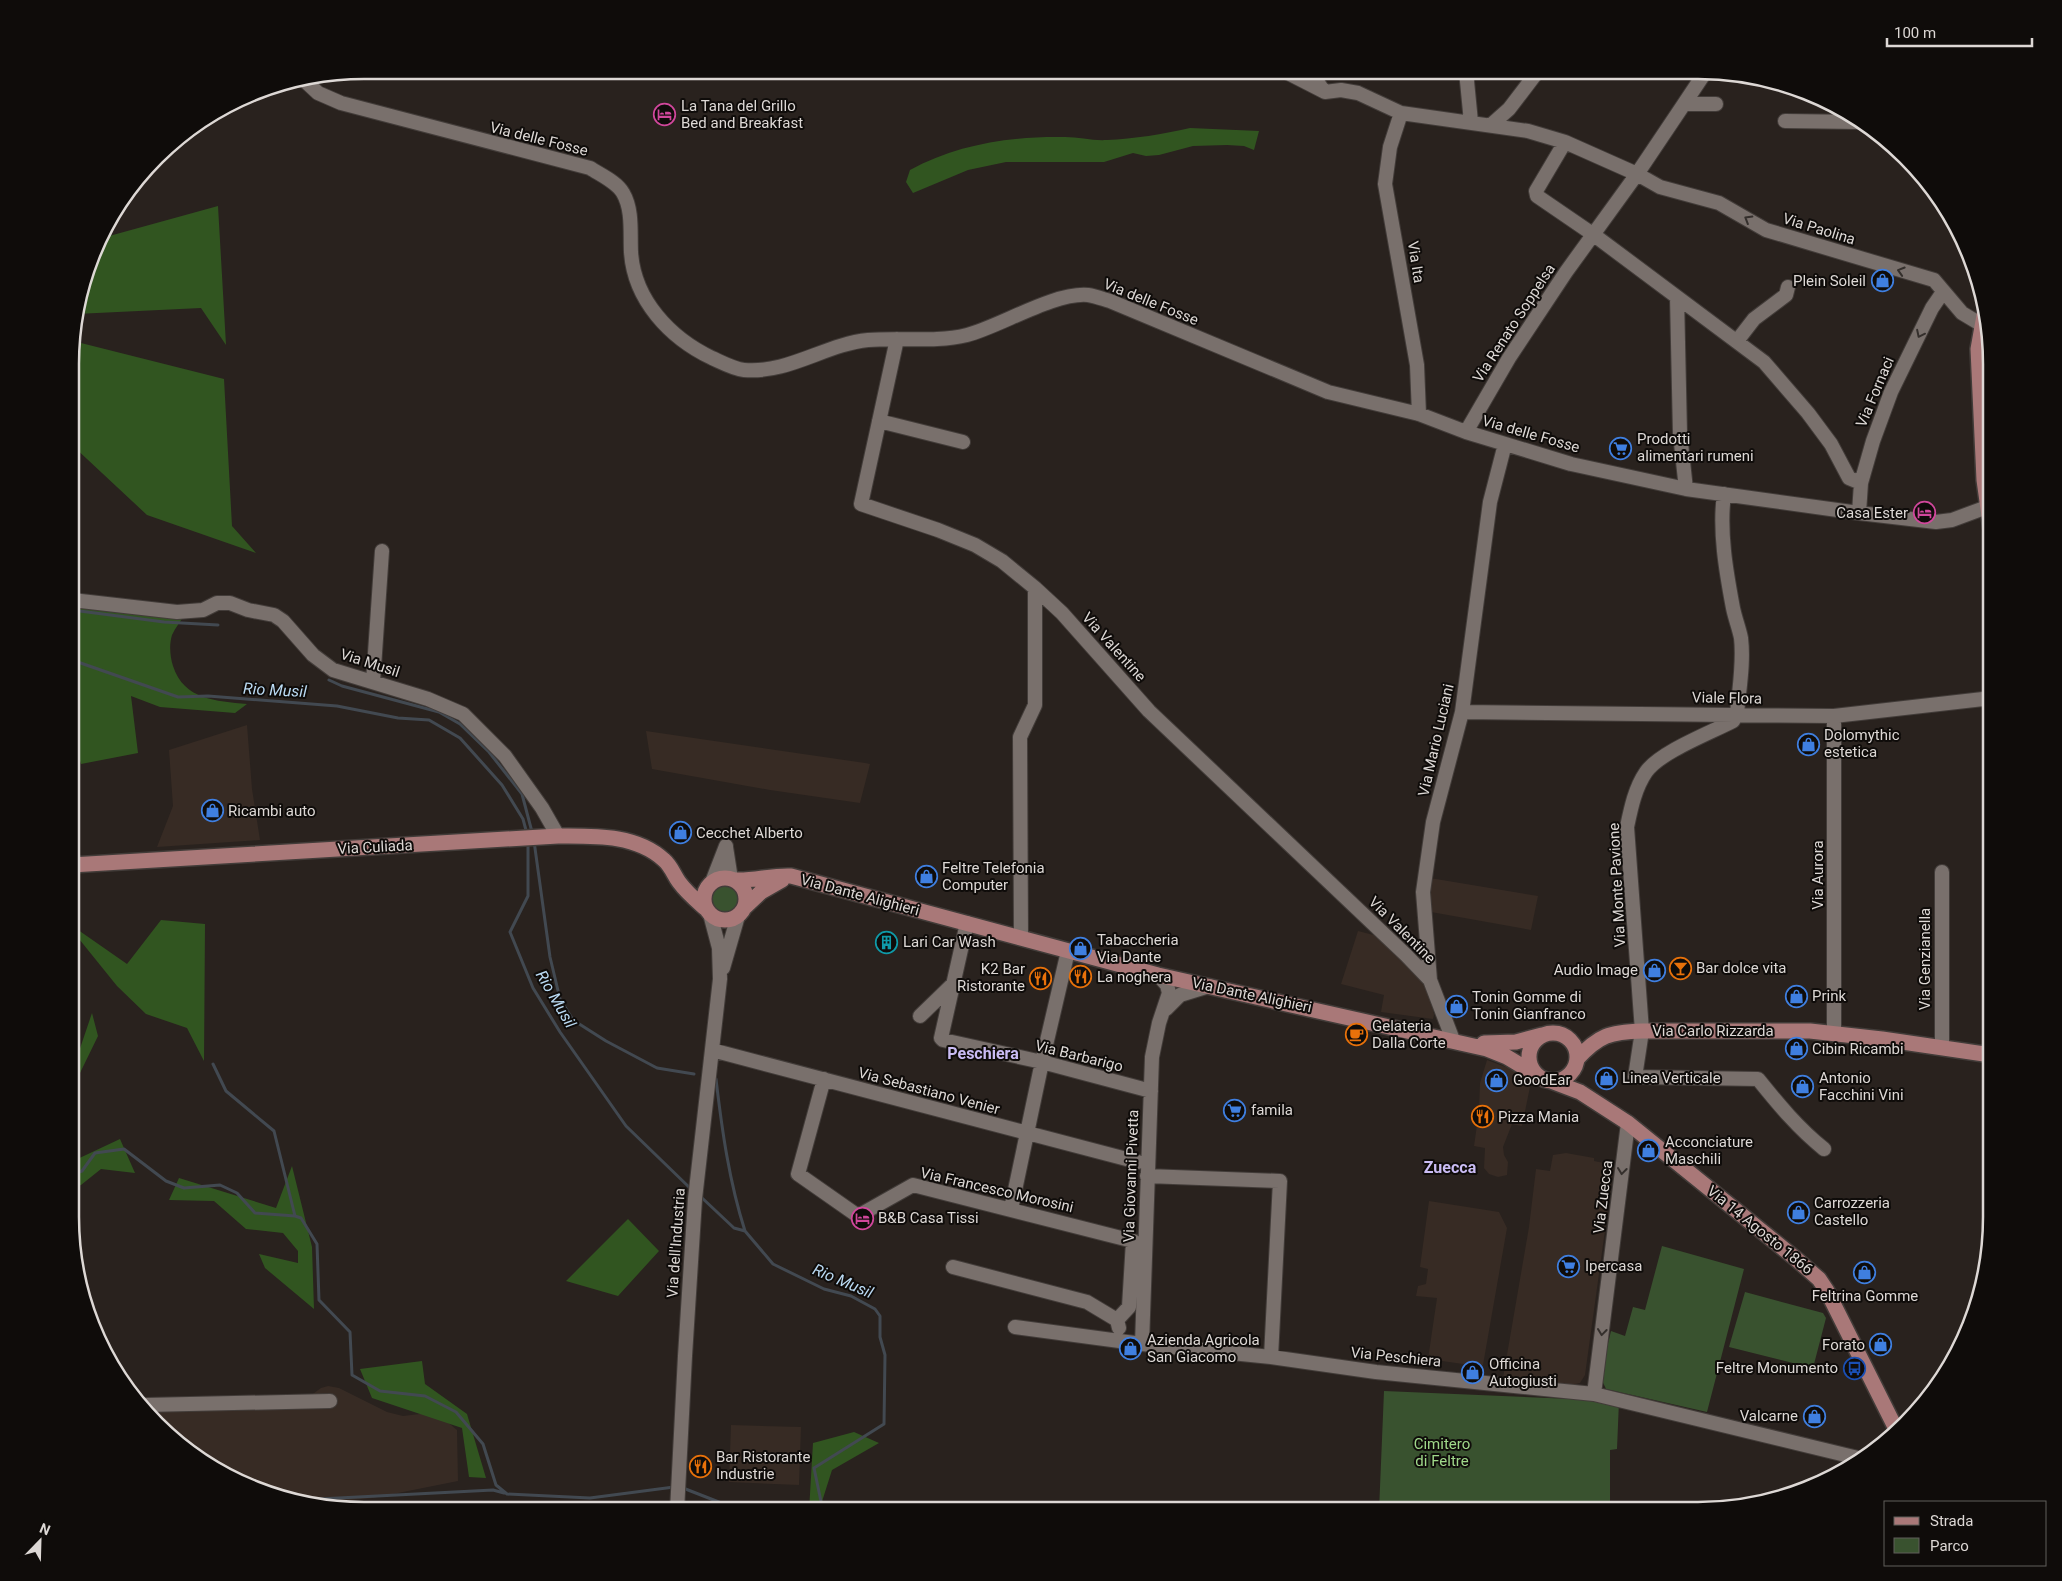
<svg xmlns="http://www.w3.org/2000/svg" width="2062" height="1581" viewBox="0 0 2062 1581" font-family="Roboto,sans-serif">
  <rect width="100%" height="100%" fill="#29221e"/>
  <path fill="#372b24" d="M247 725 252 789 260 840 157 847 173 806 169 750Z
    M646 731 865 763 870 764 860 803 770 790 652 769Z
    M1430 878 1538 896 1531 930 1431 912Z
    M1358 931 1389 939 1416 968 1430 993 1434 1015 1433 1019 1381 1012 1384 995 1341 984Z
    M1487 1060 1514 1070 1531 1082 1522 1126 1512 1124 1503 1147 1504 1155 1508 1162 1507 1175 1498 1177 1489 1174 1484 1168 1485 1148 1474 1146 1479 1111 1480 1083Z
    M1566 1153 1594 1158V1161L1614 1165 1585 1375 1580 1383 1566 1386 1503 1378 1529 1227 1536 1169 1550 1171 1553 1155Z
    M1429 1201 1499 1212 1507 1228 1483 1365 1477 1366 1428 1359 1437 1298 1416 1296 1418 1286 1426 1284 1428 1269 1420 1267Z
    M328 1386 339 1388 387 1412 403 1416 428 1413 445 1420 457 1430 458 1481 373 1498 350 1500 306 1501 251 1489 170 1438 146 1407 310 1396 321 1388Z
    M731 1425 801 1427 799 1485 729 1482Z"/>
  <path fill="#39522f" d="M706 899a19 19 0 1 1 38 0a19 19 0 1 1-38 0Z
    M1662 1246 1744 1269 1707 1412 1606 1389 1600 1376 1611 1331 1625 1336 1633 1307 1645 1310Z
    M1745 1292 1823 1313 1826 1318 1813 1368 1729 1347Z
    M1384 1391 1619 1401 1617 1449 1610 1450V1511H1379Z"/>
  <path fill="#315520" d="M1190 128 1259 131 1254 150 1244 146 1227 145 1193 146 1159 155 1146 156 1133 153 1104 162H1006L968 170 913 193 906 182 910 170C957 144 1012 136 1065 137 1079 137 1093 141 1107 140 1134 139 1163 134 1190 128Z
    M218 206 226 345 201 308 76 314 102 238Z
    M73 341 224 379 232 526 256 553 147 515 72 445Z
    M72 603 184 615C181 621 175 628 172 635 169 645 170 656 173 666 184 700 216 701 247 704L235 713 160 707 131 696 138 753 81 764 72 736Z
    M161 920 205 924 204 1061 187 1028 146 1014 117 986 71 929V925L127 964Z
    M92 1013 98 1036 80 1073V1098L71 1092V1075Z
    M120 1139 135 1173 101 1169 81 1185 71 1188V1162Z
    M292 1166 312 1247 314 1309 265 1268 259 1254 298 1263V1251L283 1233 246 1229 214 1201 169 1200 179 1178 276 1208Z
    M628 1219 659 1251 618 1296 566 1281Z
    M422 1361 425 1384 467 1414 486 1478 469 1477 462 1428 372 1398 360 1369Z
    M854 1432 879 1443 832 1470 819 1511H809L813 1443Z"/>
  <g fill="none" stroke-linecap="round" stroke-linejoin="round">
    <path stroke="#424951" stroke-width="3" d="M72 610 164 622 218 625
      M72 660 178 697 208 696 337 706 398 718 429 720 460 738 502 785 523 819 527 834
      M329 680 342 686 439 712 460 724 489 752 522 794 532 832
      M534 841 550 957 560 999 573 1020 606 1041 657 1068 694 1074
      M528 843V896L510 932 533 988 560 1032 626 1126 691 1189
      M213 1064 226 1091 274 1131 295 1216
      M716 1079C722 1130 729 1181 745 1231
      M71 1175 82 1171 95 1153 124 1149 166 1181 184 1188 220 1185 237 1193 255 1213 295 1216 301 1218 317 1244 319 1300 350 1332 352 1375 380 1391 425 1396 456 1412 483 1444 496 1485 507 1494 590 1498 674 1487
      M700 1196 734 1228 745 1231 773 1264 824 1289 851 1296 875 1309 880 1316V1337L885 1355 884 1424 814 1468 823 1511
      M683 1488 729 1506 734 1511
      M300 1500 493 1490 504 1493"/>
    <defs>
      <path id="minor" d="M1282 70 1325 92 1341 90 1358 93 1401 113
        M1309 70 1323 90
        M1466 71 1471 122
        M304 80 318 93 341 103 590 168C601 175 617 182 623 193 633 210 630 233 631 252 634 300 670 338 712 358 721 362 734 369 744 370 788 374 826 344 868 340 900 337 935 343 967 335 1001 326 1054 292 1088 295 1095 296 1103 299 1110 301L1328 392 1419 414 1466 432 1571 464 1686 489 1859 513 1936 522 1952 520 1987 507
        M1684 104 1706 71
        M1785 121 1859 122
        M1491 125 1509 109 1538 71
        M1565 142 1536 191 1537 196 1594 235 1764 362 1808 413 1831 444 1849 478 1861 483
        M1677 297 1680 434 1686 489
        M897 339 861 504 938 530 975 545 1002 561 1035 588 1062 613 1149 711 1406 955 1430 980
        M1737 341 1754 319 1786 295 1788 287
        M1419 414 1417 365 1385 184 1390 147 1401 113 1528 131 1565 142 1637 174 1660 187 1719 203 1766 230 1934 280 1962 313 1982 325
        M879 421 963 442
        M1466 432 1509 358 1566 272 1637 174 1684 104H1716
        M1724 494C1719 531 1726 571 1733 608 1735 618 1739 628 1741 638 1744 663 1739 689 1737 714L1733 721C1710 733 1660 752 1646 772 1635 788 1631 808 1627 827L1642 1031 1635 1077 1758 1079C1779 1105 1798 1128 1824 1149
        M1859 513 1861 483 1873 441 1891 392 1932 308 1943 292
        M72 600 177 612 203 610 217 603H230L248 610 274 615 283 621 313 655 333 670 428 699 463 714 505 756 542 808 558 836
        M373 682 382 551
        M1462 712 1834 716 1992 698
        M726 847 731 879
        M712 882 726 846
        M967 923 941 1038 943 1040 1042 1062 1151 1091
        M1021 938 1020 737 1035 705V588
        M723 968 738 916
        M1166 1009 1180 995 1209 986
        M920 1016 953 984
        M1834 1034V716
        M1453 1040 1430 980 1423 892 1433 822 1462 712 1490 502 1505 444
        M1942 1047V872
        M712 1050 1138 1162
        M824 1079 798 1174 858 1216 913 1185 1133 1241 1129 1307 1117 1320
        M1147 1176 1280 1181 1271 1357
        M1011 1209 1042 1062 1068 951
        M953 1267 1087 1302 1117 1320 1119 1328
        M1015 1327 1142 1344 1271 1357 1376 1372 1594 1394 1858 1458
        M1142 1344 1152 1057 1159 1023 1169 993 1167 985 1158 975
        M1594 1394 1628 1123
        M145 1405 330 1401
        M677 1511 685 1356 695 1199 720 979 719 948 710 914"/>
      <path id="major" d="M1985 310 1978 349 1984 480 1992 537
        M71 865 558 836C594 836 636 834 664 860 671 866 674 875 679 882 687 893 697 901 706 909
        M704 899a21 21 0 1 1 42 0a21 21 0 1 1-42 0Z
        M735 880C754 881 772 875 791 876L1158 975 1487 1049 1507 1057 1537 1075
        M745 907 761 892 782 880
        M1529 1057a24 24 0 1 1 48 0a24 24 0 1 1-48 0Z
        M1484 1043 1516 1042 1542 1035
        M1577 1059C1599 1035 1610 1032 1642 1031H1810L1882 1039 1991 1055
        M1551 1081 1580 1092 1628 1123 1795 1258 1819 1279 1827 1291 1896 1429"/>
    </defs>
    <use href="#minor" stroke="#423c39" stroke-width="16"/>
    <use href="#major" stroke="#423c39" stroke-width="18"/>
    <use href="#minor" stroke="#79706c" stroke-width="14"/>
    <use href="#major" stroke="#a97878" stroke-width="15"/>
  </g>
  <defs><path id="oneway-chevron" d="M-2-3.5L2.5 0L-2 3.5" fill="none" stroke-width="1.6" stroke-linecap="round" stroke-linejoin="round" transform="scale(1.25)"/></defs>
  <g stroke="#342f2c">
    <use href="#oneway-chevron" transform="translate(1748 219) rotate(-149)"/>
    <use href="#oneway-chevron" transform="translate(1901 271) rotate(-163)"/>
    <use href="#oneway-chevron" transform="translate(1920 334) rotate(116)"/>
    <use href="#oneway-chevron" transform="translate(1622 1171) rotate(97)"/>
    <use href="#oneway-chevron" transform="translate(1602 1332) rotate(97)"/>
  </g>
  <defs>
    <symbol id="hotel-ring" viewBox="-11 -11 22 22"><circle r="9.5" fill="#0f0c0a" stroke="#d1479c" stroke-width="1.5"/><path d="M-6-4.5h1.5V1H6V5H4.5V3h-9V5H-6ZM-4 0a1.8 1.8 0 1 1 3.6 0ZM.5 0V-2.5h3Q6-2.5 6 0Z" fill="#d1479c"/></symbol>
    <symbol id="shop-ring" viewBox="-11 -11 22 22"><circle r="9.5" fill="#0f0c0a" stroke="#3f7fe0" stroke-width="1.5"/><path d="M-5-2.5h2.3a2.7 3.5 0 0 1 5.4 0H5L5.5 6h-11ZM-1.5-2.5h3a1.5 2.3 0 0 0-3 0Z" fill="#3f7fe0"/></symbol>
    <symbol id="supermarket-ring" viewBox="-11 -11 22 22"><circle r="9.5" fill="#0f0c0a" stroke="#3f7fe0" stroke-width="1.5"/><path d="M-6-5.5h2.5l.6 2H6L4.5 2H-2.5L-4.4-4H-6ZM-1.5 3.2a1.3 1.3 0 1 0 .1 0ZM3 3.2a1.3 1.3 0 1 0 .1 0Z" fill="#3f7fe0"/></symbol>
    <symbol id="building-ring" viewBox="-11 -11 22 22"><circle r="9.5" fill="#0f0c0a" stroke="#0f9aa8" stroke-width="1.5"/><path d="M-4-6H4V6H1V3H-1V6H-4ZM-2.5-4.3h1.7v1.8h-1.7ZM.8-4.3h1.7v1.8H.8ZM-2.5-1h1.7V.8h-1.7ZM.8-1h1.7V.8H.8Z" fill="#0f9aa8"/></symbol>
    <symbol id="bar-ring" viewBox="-11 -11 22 22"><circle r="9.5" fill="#0f0c0a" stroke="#e8710a" stroke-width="1.5"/><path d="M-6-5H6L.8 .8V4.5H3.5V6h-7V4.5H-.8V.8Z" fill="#e8710a"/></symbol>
    <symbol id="restaurant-ring" viewBox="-11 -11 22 22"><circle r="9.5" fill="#0f0c0a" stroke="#e8710a" stroke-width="1.5"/><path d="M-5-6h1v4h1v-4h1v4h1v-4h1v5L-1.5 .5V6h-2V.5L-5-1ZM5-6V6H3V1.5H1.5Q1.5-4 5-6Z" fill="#e8710a"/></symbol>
    <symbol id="cafe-ring" viewBox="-11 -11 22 22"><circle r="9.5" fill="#0f0c0a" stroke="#e8710a" stroke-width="1.5"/><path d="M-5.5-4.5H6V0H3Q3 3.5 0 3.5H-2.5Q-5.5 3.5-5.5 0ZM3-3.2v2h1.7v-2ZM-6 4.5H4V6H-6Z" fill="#e8710a"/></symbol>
    <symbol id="bus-ring" viewBox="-11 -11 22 22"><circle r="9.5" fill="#0f0c0a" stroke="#1a4fb4" stroke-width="1.5"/><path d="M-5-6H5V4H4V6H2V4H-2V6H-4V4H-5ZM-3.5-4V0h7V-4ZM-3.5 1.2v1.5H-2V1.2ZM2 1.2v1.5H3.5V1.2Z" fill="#1a4fb4"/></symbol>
  </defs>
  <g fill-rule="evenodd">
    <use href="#hotel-ring" x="652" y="102" width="25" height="25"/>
    <use href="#shop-ring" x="1870" y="268" width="25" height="25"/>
    <use href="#supermarket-ring" x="1608" y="436" width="25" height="25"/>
    <use href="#hotel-ring" x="1912" y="500" width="25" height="25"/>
    <use href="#shop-ring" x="1796" y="732" width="25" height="25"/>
    <use href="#shop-ring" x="200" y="798" width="25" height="25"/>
    <use href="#shop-ring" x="668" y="820" width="25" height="25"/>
    <use href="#shop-ring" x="914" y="864" width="25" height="25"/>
    <use href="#building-ring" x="874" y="930" width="25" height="25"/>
    <use href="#shop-ring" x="1068" y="936" width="25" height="25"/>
    <use href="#bar-ring" x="1668" y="956" width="25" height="25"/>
    <use href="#shop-ring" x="1642" y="958" width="25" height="25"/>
    <use href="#restaurant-ring" x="1068" y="964" width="25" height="25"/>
    <use href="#restaurant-ring" x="1028" y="966" width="25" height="25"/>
    <use href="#shop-ring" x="1784" y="984" width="25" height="25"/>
    <use href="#shop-ring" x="1444" y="994" width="25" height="25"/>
    <use href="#cafe-ring" x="1344" y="1022" width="25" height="25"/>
    <use href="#shop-ring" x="1784" y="1036" width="25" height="25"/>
    <use href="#shop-ring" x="1594" y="1066" width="25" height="25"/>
    <use href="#shop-ring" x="1484" y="1068" width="25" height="25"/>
    <use href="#shop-ring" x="1790" y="1074" width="25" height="25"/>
    <use href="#supermarket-ring" x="1222" y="1098" width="25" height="25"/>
    <use href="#restaurant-ring" x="1470" y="1104" width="25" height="25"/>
    <use href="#shop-ring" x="1636" y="1138" width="25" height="25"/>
    <use href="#shop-ring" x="1786" y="1200" width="25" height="25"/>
    <use href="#hotel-ring" x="850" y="1206" width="25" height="25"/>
    <use href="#supermarket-ring" x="1556" y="1254" width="25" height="25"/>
    <use href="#shop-ring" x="1852" y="1260" width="25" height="25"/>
    <use href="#shop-ring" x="1868" y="1332" width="25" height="25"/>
    <use href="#shop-ring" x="1118" y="1336" width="25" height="25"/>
    <use href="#bus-ring" x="1842" y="1356" width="25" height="25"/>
    <use href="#shop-ring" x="1460" y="1360" width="25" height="25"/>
    <use href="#shop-ring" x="1802" y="1404" width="25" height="25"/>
    <use href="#restaurant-ring" x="688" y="1454" width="25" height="25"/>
  </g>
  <g text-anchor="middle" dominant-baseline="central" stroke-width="4" stroke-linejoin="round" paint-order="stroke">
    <g font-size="15" fill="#ddd8d5" stroke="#0f0c0a" text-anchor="start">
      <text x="681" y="106">La Tana del Grillo<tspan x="681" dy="17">Bed and Breakfast</tspan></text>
      <text x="1866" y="281" text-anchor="end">Plein Soleil</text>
      <text x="1637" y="439">Prodotti<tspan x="1637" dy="17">alimentari rumeni</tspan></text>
      <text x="1908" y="513" text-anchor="end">Casa Ester</text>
      <text x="1824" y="735">Dolomythic<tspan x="1824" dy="17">estetica</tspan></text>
      <text x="228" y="811">Ricambi auto</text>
      <text x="696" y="833">Cecchet Alberto</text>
      <text x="942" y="868">Feltre Telefonia<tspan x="942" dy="17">Computer</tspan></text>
      <text x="1097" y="940">Tabaccheria<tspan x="1097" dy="17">Via Dante</tspan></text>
      <text x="903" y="942">Lari Car Wash</text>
      <text x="1696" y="968">Bar dolce vita</text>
      <text x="1025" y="969" text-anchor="end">K2 Bar<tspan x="1025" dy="17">Ristorante</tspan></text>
      <text x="1638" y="970" text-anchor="end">Audio Image</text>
      <text x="1097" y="977">La noghera</text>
      <text x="1812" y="996">Prink</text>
      <text x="1472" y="997">Tonin Gomme di<tspan x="1472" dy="17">Tonin Gianfranco</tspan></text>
      <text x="1372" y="1026">Gelateria<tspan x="1372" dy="17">Dalla Corte</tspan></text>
      <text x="1812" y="1049">Cibin Ricambi</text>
      <text x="1622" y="1078">Linea Verticale</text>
      <text x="1819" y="1078">Antonio<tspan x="1819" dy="17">Facchini Vini</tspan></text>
      <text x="1513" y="1080">GoodEar</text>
      <text x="1251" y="1110">famila</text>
      <text x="1498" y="1117">Pizza Mania</text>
      <text x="1665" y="1142">Acconciature<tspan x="1665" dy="17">Maschili</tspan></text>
      <text x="1814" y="1203">Carrozzeria<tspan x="1814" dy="17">Castello</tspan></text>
      <text x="878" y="1218">B&amp;B Casa Tissi</text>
      <text x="1585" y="1266">Ipercasa</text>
      <text x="1865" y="1296" text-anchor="middle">Feltrina Gomme</text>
      <text x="1147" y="1340">Azienda Agricola<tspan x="1147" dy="17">San Giacomo</tspan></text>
      <text x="1865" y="1345" text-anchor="end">Forato</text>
      <text x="1489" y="1364">Officina<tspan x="1489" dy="17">Autogiusti</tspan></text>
      <text x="1838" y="1368" text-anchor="end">Feltre Monumento</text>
      <text x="1798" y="1416" text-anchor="end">Valcarne</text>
      <text x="716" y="1457">Bar Ristorante<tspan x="716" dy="17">Industrie</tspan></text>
    </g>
    <g font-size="15" fill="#ddd8d5" stroke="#0f0c0a">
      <text transform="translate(539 139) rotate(14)">Via delle Fosse</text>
      <text transform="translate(1819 229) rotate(17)">Via Paolina</text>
      <text transform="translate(1416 262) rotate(81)">Via Ita</text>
      <text transform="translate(1151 302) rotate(22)">Via delle Fosse</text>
      <text transform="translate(1514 323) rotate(-57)">Via Renato Soppelsa</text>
      <text transform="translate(1875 392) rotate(-67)">Via Fornaci</text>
      <text transform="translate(1531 434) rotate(16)">Via delle Fosse</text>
      <text transform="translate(1114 647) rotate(48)">Via Valentine</text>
      <text transform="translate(370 663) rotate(18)">Via Musil</text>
      <text transform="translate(1727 698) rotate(1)">Viale Flora</text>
      <text transform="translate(1436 740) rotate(-77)">Via Mario Luciani</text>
      <text transform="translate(375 847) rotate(-3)">Via Culiada</text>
      <text transform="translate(1818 875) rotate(-90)">Via Aurora</text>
      <text transform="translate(1617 885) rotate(-93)">Via Monte Pavione</text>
      <text transform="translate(860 895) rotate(15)">Via Dante Alighieri</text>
      <text transform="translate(1402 930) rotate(45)">Via Valentine</text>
      <text transform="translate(1925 959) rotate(-90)">Via Genzianella</text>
      <text transform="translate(1252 995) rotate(12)">Via Dante Alighieri</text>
      <text x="1713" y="1031">Via Carlo Rizzarda</text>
      <text transform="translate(1079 1056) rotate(14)">Via Barbarigo</text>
      <text transform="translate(929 1091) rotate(15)">Via Sebastiano Venier</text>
      <text transform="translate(1131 1176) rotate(-88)">Via Giovanni Pivetta</text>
      <text transform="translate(997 1190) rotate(13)">Via Francesco Morosini</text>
      <text transform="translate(1603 1197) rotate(-83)">Via Zuecca</text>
      <text transform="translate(1760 1230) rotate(39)">Via 14 Agosto 1866</text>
      <text transform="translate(676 1243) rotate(-86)">Via dell'Industria</text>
      <text transform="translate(1396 1357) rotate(6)">Via Peschiera</text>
    </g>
    <g font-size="15" fill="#a0d98a" stroke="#0f0c0a">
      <text x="1442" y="1444">Cimitero<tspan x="1442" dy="17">di Feltre</tspan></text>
    </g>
    <g font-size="16" font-style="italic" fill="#badaf3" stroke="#0f0c0a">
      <text transform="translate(275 690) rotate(3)">Rio Musil</text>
      <text transform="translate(556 999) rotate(60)">Rio Musil</text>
      <text transform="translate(843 1281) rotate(23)">Rio Musil</text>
    </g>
    <g font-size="16" font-weight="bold" fill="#cabcf4" stroke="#0f0c0a">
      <text x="983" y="1053">Peschiera</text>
      <text x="1450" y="1167">Zuecca</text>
    </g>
  </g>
  <path d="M0 0H2062V1581H0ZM364 79H1698A285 285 0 0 1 1983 364V1217A285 285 0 0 1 1698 1502H364A285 285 0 0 1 79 1217V364A285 285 0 0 1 364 79Z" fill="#0f0c0a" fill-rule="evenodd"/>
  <path fill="none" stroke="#ddd8d5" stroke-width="2.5" d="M364 79H1698A285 285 0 0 1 1983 364V1217A285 285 0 0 1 1698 1502H364A285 285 0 0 1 79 1217V364A285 285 0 0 1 364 79Z"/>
  <rect x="1884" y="1501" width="162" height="65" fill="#0f0c0a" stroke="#615e5b"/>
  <rect x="1894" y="1517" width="25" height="8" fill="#a97878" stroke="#615e5b"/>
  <text x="1930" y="1526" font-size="15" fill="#ddd8d5">Strada</text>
  <rect x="1894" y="1538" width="25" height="15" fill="#39522f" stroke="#615e5b"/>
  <text x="1930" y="1551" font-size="15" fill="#ddd8d5">Parco</text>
  <g transform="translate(40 1541) rotate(23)" stroke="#0f0c0a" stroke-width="4" paint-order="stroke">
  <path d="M0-4L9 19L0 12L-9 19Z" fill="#ddd8d5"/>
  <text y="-8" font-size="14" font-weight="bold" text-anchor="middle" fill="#ddd8d5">N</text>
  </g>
  <path d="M1887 38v8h145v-8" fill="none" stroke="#ddd8d5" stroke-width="2.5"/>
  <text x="1894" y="38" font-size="15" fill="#ddd8d5" stroke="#0f0c0a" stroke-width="4" paint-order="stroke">100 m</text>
</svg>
